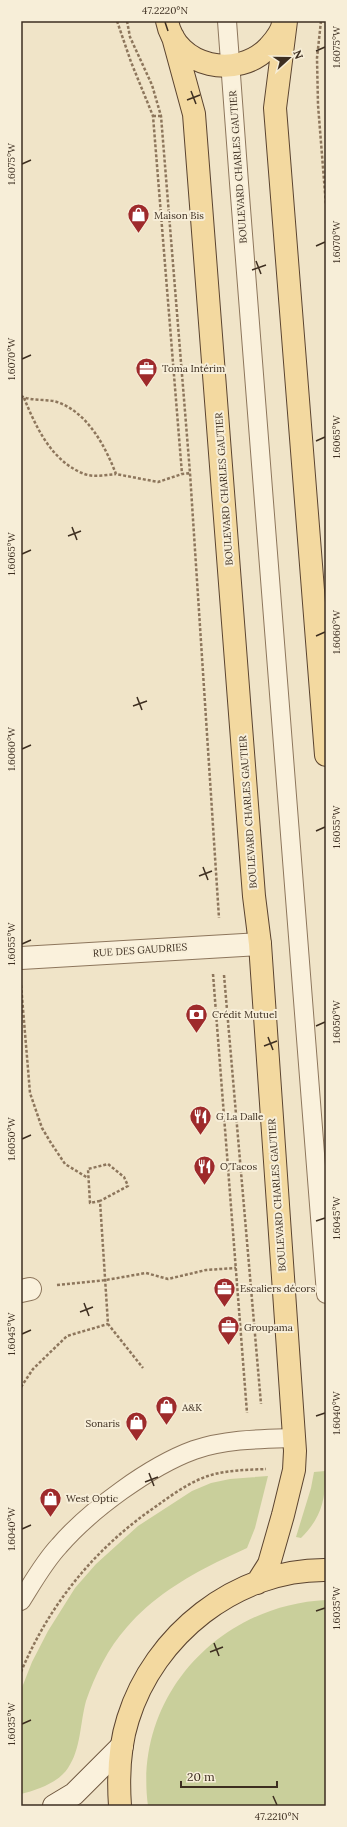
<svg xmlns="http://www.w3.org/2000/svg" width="347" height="1827" viewBox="0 0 347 1827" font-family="Lora,serif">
  <rect width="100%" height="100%" fill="#f0e4c8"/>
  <path fill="#c9cf9b" d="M325 1471C326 1500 321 1518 301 1538L296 1537 311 1488 314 1472Z
    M268 1476 255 1528 247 1548C237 1553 227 1557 217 1562 183 1579 152 1598 127 1627 108 1648 95 1675 86 1701 80 1723 81 1749 68 1768 58 1783 37 1790 21 1794V1690L32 1662 48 1631 75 1588 96 1564 138 1526 192 1491 211 1483 230 1479Z
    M326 1600V1806H148C133 1697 219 1605 326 1600Z"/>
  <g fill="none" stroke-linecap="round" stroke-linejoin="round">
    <defs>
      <path id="lane" d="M227 21 239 183 326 1294
        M21 1601C33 1582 44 1562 59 1546 90 1510 150 1466 194 1450 226 1439 261 1439 294 1438"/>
      <path id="street" d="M21 958 260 944
        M21 1291 30 1289"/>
      <path id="secondary" d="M54 1806 74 1794 122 1746"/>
      <path id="primary" d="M167 21C176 68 238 80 269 47 275 40 281 34 283 24
        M286 21 275 108 326 755
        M173 37 194 114 254 896 260 944 295 1451 294 1470 283 1515 269 1564 257 1583
        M120 1806C118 1777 119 1747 128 1719 154 1635 236 1569 326 1570"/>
    </defs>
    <use href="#lane" stroke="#8d765c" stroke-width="20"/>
    <use href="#street" stroke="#8d765c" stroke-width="24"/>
    <use href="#secondary" stroke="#6f573f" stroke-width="24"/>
    <use href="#primary" stroke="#5b4430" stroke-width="24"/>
    <path stroke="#8d765c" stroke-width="2.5" stroke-dasharray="3 2" stroke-linecap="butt" d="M117 21 131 62 153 116 182 474
      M127 21 130 37 152 85 161 116 190 473 219 918
      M321 21 317 58 318 105 326 205
      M153 116H161
      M21 396C33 402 48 398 60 403 89 415 105 446 116 474L158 482 182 474 191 473
      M24 398C36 427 51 460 82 473 92 478 105 475 116 474
      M213 974 247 1413
      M224 975 261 1404
      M21 985 30 1093 42 1128 51 1143 65 1164 88 1178
      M100 1201 90 1203 88 1169 108 1164 124 1177 128 1186 100 1201 108 1324 143 1368
      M57 1285 106 1280 146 1273 168 1279 206 1270 236 1268
      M21 1387 33 1369 67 1336 108 1324
      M21 1672C50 1603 96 1547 158 1505 173 1494 190 1482 208 1476 226 1470 246 1470 266 1469"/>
    <use href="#lane" stroke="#faf1dc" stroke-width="18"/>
    <use href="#street" stroke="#faf1dc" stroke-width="22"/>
    <use href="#secondary" stroke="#faf1dc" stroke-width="22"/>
    <use href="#primary" stroke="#f3d9a0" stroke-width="22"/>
  </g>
  <path fill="none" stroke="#3d2e20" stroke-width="1.5" d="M165 22 168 31M316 51 325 47M191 91 196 104M187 100 200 95M22 164 31 160M316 246 325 242M256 261 261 274M252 270 266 265M22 359 31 355M316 441 325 437M72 527 77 540M68 536 81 531M22 554 31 550M316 636 325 632M137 697 142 710M133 706 147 701M22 749 31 745M316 831 325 827M203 867 208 880M199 876 212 871M22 944 31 940M316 1026 325 1022M268 1037 273 1050M264 1046 277 1041M22 1139 31 1135M316 1221 325 1218M84 1303 89 1316M80 1312 93 1307M22 1334 31 1330M316 1416 325 1413M149 1473 154 1486M145 1482 158 1477M22 1529 31 1525M316 1611 325 1608M214 1643 219 1656M210 1652 223 1647M22 1724 31 1720M273 1796 277 1805"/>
  <defs>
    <symbol id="shop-pin" viewBox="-11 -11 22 30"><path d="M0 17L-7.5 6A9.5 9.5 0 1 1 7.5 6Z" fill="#9e2a2b" stroke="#f7eed8"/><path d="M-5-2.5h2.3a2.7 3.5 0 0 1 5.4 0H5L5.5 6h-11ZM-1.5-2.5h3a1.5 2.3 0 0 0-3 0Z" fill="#fff"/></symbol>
    <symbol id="office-pin" viewBox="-11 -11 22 30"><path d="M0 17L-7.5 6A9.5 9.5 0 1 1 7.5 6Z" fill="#9e2a2b" stroke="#f7eed8"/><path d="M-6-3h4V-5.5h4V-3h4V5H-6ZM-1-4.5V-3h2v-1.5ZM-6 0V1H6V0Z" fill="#fff"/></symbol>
    <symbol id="bank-pin" viewBox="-11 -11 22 30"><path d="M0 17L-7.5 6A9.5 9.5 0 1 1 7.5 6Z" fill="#9e2a2b" stroke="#f7eed8"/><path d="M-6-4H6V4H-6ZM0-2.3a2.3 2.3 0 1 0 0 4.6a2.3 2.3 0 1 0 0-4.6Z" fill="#fff"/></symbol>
    <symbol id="restaurant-pin" viewBox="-11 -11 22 30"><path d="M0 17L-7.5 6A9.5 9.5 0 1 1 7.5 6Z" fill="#9e2a2b" stroke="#f7eed8"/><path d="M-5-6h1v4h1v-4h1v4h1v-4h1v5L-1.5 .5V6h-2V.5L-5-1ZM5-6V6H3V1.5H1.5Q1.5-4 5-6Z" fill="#fff"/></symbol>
  </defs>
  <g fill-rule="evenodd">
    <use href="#shop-pin" x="126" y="202" width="25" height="34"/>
    <use href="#office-pin" x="134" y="356" width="25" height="34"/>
    <use href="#bank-pin" x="184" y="1002" width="25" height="34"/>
    <use href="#restaurant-pin" x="188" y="1104" width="25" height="34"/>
    <use href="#restaurant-pin" x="192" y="1154" width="25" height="34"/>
    <use href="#office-pin" x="212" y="1276" width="25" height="34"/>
    <use href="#office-pin" x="216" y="1314" width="25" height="34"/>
    <use href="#shop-pin" x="154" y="1394" width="25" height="34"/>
    <use href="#shop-pin" x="124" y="1410" width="25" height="34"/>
    <use href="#shop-pin" x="38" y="1486" width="25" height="34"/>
  </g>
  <g text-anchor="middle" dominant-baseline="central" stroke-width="4" stroke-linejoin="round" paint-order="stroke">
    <g font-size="10" fill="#3d2e20" stroke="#f7eed8">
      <text transform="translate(238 167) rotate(-94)">BOULEVARD CHARLES GAUTIER</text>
      <text transform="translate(224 489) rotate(-94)">BOULEVARD CHARLES GAUTIER</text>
      <text transform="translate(248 812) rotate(-94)">BOULEVARD CHARLES GAUTIER</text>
      <text transform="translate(140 950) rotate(-4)">RUE DES GAUDRIES</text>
      <text transform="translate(277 1195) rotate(-94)">BOULEVARD CHARLES GAUTIER</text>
    </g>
    <g font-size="10" fill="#3d2e20" stroke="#f7eed8" text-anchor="start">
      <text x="154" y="215">Maison Bis</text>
      <text x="162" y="368">Toma Intérim</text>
      <text x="212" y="1014">Crédit Mutuel</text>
      <text x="216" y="1116">G La Dalle</text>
      <text x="220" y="1166">O'Tacos</text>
      <text x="240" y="1288">Escaliers décors</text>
      <text x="244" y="1327">Groupama</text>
      <text x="182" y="1407">A&amp;K</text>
      <text x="120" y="1423" text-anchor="end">Sonaris</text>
      <text x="66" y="1498">West Optic</text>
    </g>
  </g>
  <rect width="347" height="1827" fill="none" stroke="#f7eed8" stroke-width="44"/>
  <g transform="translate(289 58) rotate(69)" stroke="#f7eed8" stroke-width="3" paint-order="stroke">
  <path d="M0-3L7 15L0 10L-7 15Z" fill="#3d2e20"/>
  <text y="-6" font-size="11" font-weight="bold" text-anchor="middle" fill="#3d2e20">N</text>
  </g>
  <path d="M181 1781v6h96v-6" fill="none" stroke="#3d2e20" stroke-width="2"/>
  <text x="187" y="1781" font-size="12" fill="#3d2e20" stroke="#f7eed8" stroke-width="3" paint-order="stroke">20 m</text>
  <rect x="22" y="22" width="303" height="1783" fill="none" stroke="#3d2e20" stroke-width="1.5"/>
  <g font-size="10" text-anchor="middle" fill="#3d2e20">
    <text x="165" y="14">47.2220°N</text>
    <text transform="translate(336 47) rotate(-90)" y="4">1.6075°W</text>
    <text transform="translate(11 164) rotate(-90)" y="4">1.6075°W</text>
    <text transform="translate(336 242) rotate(-90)" y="4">1.6070°W</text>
    <text transform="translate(11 359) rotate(-90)" y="4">1.6070°W</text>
    <text transform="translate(336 437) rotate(-90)" y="4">1.6065°W</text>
    <text transform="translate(11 554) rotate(-90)" y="4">1.6065°W</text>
    <text transform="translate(336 632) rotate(-90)" y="4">1.6060°W</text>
    <text transform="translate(11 749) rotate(-90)" y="4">1.6060°W</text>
    <text transform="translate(336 827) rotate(-90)" y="4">1.6055°W</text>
    <text transform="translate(11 944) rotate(-90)" y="4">1.6055°W</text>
    <text transform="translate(336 1022) rotate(-90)" y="4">1.6050°W</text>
    <text transform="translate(11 1139) rotate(-90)" y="4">1.6050°W</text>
    <text transform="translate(336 1218) rotate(-90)" y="4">1.6045°W</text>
    <text transform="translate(11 1334) rotate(-90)" y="4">1.6045°W</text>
    <text transform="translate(336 1413) rotate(-90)" y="4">1.6040°W</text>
    <text transform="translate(11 1529) rotate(-90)" y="4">1.6040°W</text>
    <text transform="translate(336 1608) rotate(-90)" y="4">1.6035°W</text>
    <text transform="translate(11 1724) rotate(-90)" y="4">1.6035°W</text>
    <text x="277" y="1820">47.2210°N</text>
  </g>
</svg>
